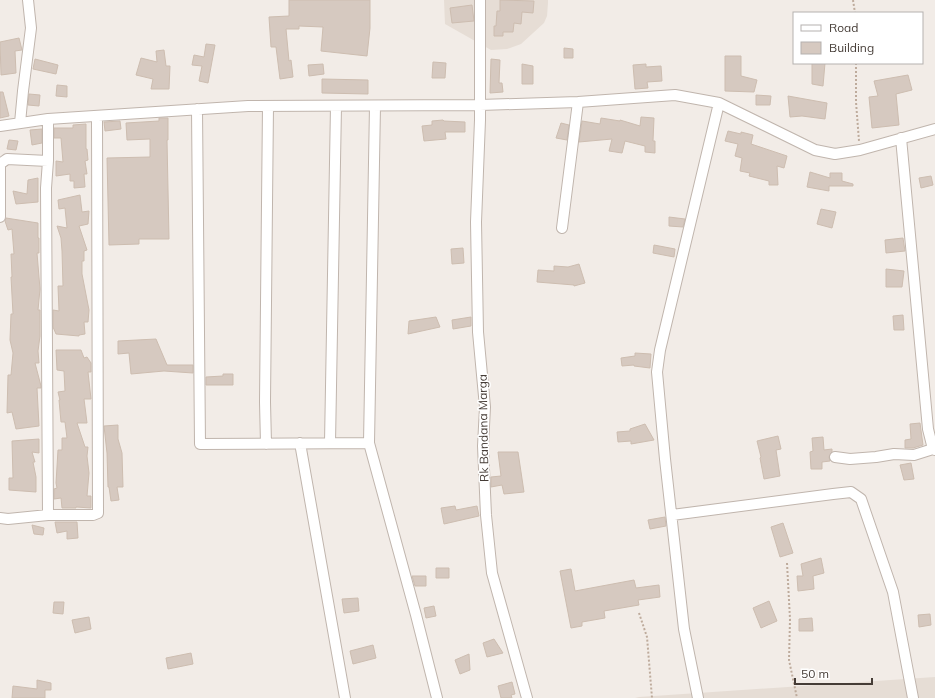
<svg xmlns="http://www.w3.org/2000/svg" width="935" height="698" viewBox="0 0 935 698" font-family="Mulish,sans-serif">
  <rect width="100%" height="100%" fill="#f2ece7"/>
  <path fill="#e6ddd5" d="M444 0H548V3L547 16 544 23 521 44 507 49 491 50 445 24Z
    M935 677V698H635L639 697Z"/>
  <path fill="#d6c9c0" stroke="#cdbdb0" d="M289 0H370V28L367 56 321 51 323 27 299 26V29H286L289 61 291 60 293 77 280 79 276 47H271L269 17 289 16Z
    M500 0 534 1 533 13 522 12 521 24 514 23 513 32H503V36H494V26H496L497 11H500Z
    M472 5 474 21 452 23 450 8Z
    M19 38 22 50 15 51 16 73 1 75 0 42Z
    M206 44 215 45 208 83 199 81 202 66 192 65 194 55 204 57Z
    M564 48 573 49V58H564Z
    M164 50 166 66H170L169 89H151L153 79 136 75 141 58 157 62 156 51Z
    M725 56H741V76L757 80 754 92 725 91Z
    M35 59 58 65 56 74 33 69Z
    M491 59 500 60 499 83H502L503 92 490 93Z
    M433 62 446 63 445 78H432Z
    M812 63H825L823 86 812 84Z
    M323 64 324 74 309 76 308 65Z
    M522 64 533 66V84H522Z
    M646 64V67L661 66 662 81 647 82 648 88 635 89 633 65Z
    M908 75 912 90 896 94 899 125 872 128 869 97 878 96 874 81Z
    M322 79 368 80V94L322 93Z
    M57 85 67 86V97L56 96Z
    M0 92H3L9 116 0 118Z
    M29 94 40 95 39 106 28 105Z
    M756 95 771 96 770 105H756Z
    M788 96 827 103 825 119 802 116 790 117Z
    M641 117 654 118 653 141H655V153L645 152V146L625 141 622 153 609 151 612 139 579 142 582 121 600 124 601 118 620 121V120L640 126Z
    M159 118H168V140H167L169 239H139V244L109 245 107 158 150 157V139L127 140 126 123 159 121Z
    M443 120 444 121 465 122V132H445L446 139 424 141 422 126 432 125V121Z
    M120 121 121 129 105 131 104 122Z
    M561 123 569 125 567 140 556 138Z
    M86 124V149H87L88 160 85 161 87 174H84L85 187 74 188V181H70V174L56 176V161L63 162 61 138H54V128H73V125Z
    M42 129V143L32 145 30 130Z
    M728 131 741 134V132L753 135 751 144 787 156 784 168 777 166 778 185H769V181L749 176 750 173 740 171 742 158 735 156 738 144 725 141Z
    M9 140 18 141 16 150 7 149Z
    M810 172 830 178V173H842V181L853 184V186H829V191L807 187Z
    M931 176 933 185 921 188 919 178Z
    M38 178V202L16 204 13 191 27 194 28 180Z
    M80 195 82 212 89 211 88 224 79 226 87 250 84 251V261H82V274L89 310 88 322H84L85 334 79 335V336L56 334 53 327V310L59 311 58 286H63L62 251 61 238 57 226 67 228 65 208 59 209 58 200Z
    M821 209 836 212 832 228 817 224Z
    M669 217 685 219 683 227 669 226Z
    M6 218 38 223V238H39V253H37L40 289 38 310H40V336L38 351 39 363H35L41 386V388H37L39 426 16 429 12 412 7 413 8 375H11L13 353 10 340 11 314H13L11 277H12L11 254H14L12 229 8 230 5 221Z
    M903 238 905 251 886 253 885 240Z
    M654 245 675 249 674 257 653 253Z
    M463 248 464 263 452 264 451 249Z
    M579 264 585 283 574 286V285L537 282 538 270 554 271V266L568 267Z
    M886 269 904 271 902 287H886Z
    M903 315 904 330H894L893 316Z
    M436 317 440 327 408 334 409 321Z
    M471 317V326L453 329 452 320Z
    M156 339 167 365H193V373L164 371 131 374 129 353 118 354V341Z
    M56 350H81L84 358 87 357 91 363V372H88L91 399H84L87 423H77L85 447H88L87 456 89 473 87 496H91V508L76 507V508H62L61 498 54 499V489L57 488 56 483 58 450H62V438H67L65 422H61L59 400H60L58 392 65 391 64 371 57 370Z
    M635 353 651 354 650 368 634 366V365L622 366 621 358 635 356Z
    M223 374H233V385H206V377L223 376Z
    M920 423 923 445 913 448H905V440L911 439 910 424Z
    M645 424 654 440 631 444V441L618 442 617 432 630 431V429Z
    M118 425V439L122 453 123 487H117L119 500 111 501 109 487H108L107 453 104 426Z
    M778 436 781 449 776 450 780 476 764 479 760 458 761 457 757 441Z
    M823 437 824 450 832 449V452L829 457 830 461 822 462V469H811L810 452 813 451 812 438Z
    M39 439V453L32 452 35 462H33L36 477V492L9 490V478H13L12 441Z
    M498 452H518L524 492 504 494 502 485 491 487V477L501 476Z
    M911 463 914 479 904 480 900 465Z
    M455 506 456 510 477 506 479 516 444 524 441 508Z
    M665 517 666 526 650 529 648 520Z
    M55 522H77L78 538 67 539V531L57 533Z
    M783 523 793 553 780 557 771 527Z
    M32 525 44 528 43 535 34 534Z
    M821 558 824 573 813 576 814 589 798 591 797 576H803L801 564Z
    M436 568H449V578H436Z
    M571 569 575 591 634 580 636 588 659 585 660 597 638 600 639 605 604 611 605 618 582 622V626L571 628 560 571Z
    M412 576H426V586H415Z
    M358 598 359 611 344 613 342 599Z
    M769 601 777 621 761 628 753 608Z
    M54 602H64L63 614 53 613Z
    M434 606 436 616 426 618 424 608Z
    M930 614 931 625 919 627 918 615Z
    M89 617 91 629 75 633 72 620Z
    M812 618 813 631H799V619Z
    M494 639 503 653 487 657 483 643Z
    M373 645 376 658 353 664 350 651Z
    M191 653 193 664 168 669 166 658Z
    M469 654 470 670 460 674 455 660Z
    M37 680 51 683V690H45V698H12L13 686 37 689Z
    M512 682 515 694 511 695 512 698H501L498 686Z"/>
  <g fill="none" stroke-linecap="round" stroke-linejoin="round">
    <defs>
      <path id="street" d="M480 0V120L476 222 478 332 485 407 483 446 486 515 492 573 527 698
        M197 109 200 444 369 443 416 615 437 698
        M48 119V161L46 188 48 515H93L98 513 97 116
        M20 123 23 91 31 28 28 0
        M0 126 48 119 248 106 480 105 578 102 675 95 719 103 815 150 835 154 860 150 935 129
        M901 138 928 429 933 449 935 450
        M0 217V164L7 159 48 161
        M562 228 578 102
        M300 443 345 698
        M330 443 336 106
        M369 443 375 106
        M266 444 265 402 268 106
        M835 457 850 459 876 457 894 454 914 455 933 449
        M672 515 833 494 851 492 861 499 893 592 913 698
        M0 518 8 519 48 515
        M698 698 684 629 665 459 657 372 660 350 719 103"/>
    </defs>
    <use href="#street" stroke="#c0b5ad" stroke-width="12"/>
    <path stroke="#beab9c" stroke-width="2" stroke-dasharray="2 2" stroke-linecap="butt" d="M853 0 855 13
      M856 63V102L859 141
      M787 563 790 619 789 660 797 698
      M639 613 647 637 652 698"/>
    <use href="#street" stroke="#fff" stroke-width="10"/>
  </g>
  <g text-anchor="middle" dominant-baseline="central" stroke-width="3" stroke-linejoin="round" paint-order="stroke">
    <g font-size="12" fill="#453c36" stroke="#fff">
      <text transform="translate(483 428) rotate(-91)">Rk Bandana Marga</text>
    </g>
  </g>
  <rect x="793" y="12" width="130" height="52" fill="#ffffff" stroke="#b5b1af"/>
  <rect x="801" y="25" width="20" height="6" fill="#ffffff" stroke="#b5b1af"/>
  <text x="829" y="32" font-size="12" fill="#453c36">Road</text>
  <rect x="801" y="42" width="20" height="12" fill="#d6c9c0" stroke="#b5b1af"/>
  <text x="829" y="52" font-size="12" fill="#453c36">Building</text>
  <path d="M795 678v6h77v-6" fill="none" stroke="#453c36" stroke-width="2"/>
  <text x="801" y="678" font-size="12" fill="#453c36" stroke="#ffffff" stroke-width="3" paint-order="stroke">50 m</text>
</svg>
